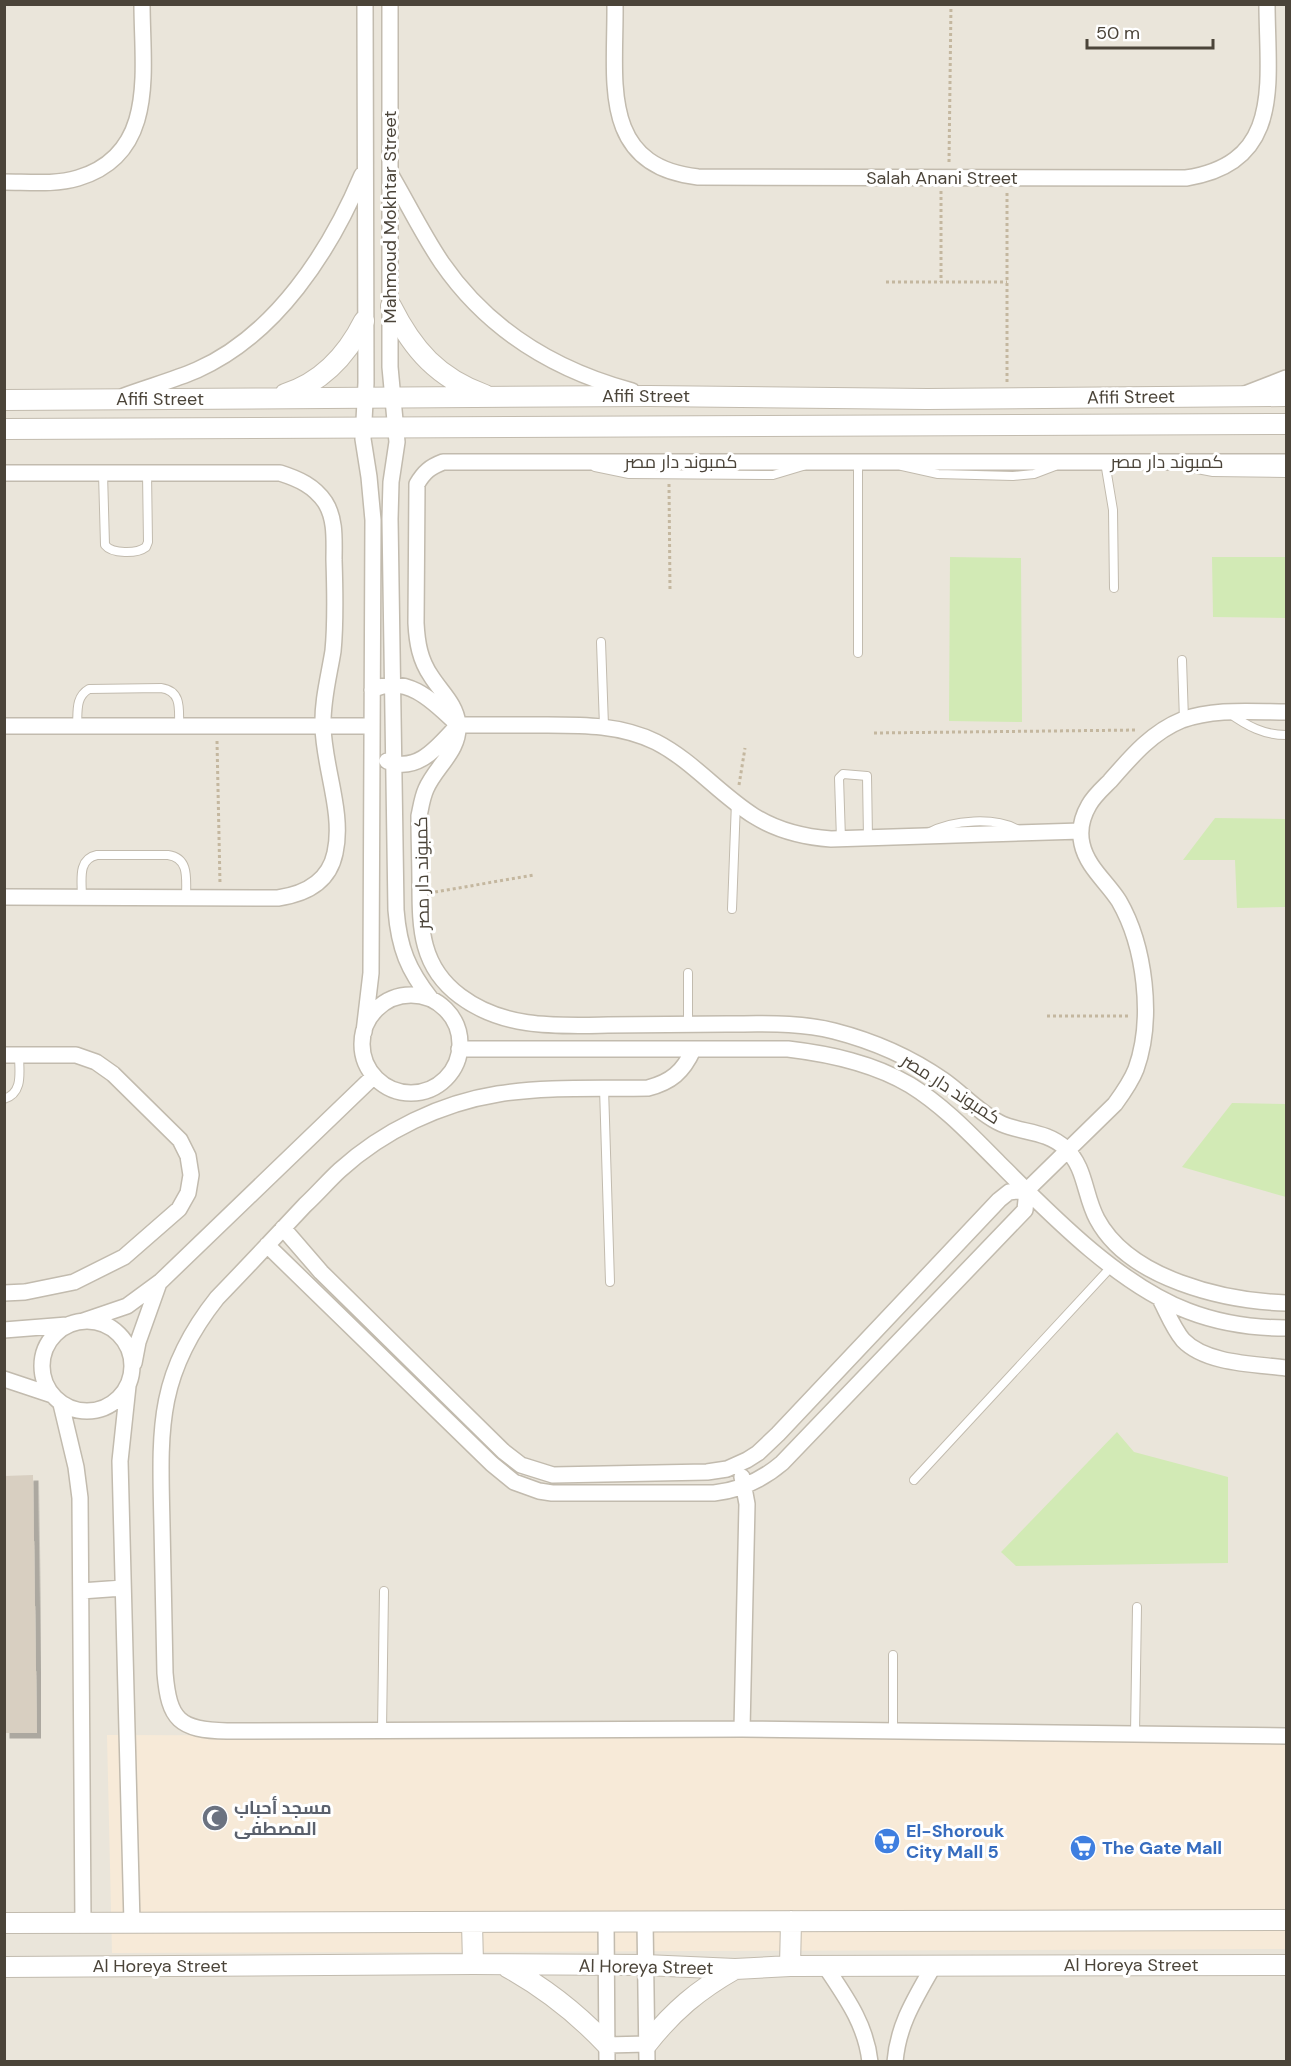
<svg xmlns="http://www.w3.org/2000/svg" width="1291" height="2066" viewBox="0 0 1291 2066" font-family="'DM Sans',Cairo,sans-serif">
  <defs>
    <filter id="shadow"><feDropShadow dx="5.5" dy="5.5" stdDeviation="0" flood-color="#0004"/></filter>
  </defs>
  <rect width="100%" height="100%" fill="#f6f3ec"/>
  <path fill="#eae5da" d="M5 5H1286V2061L5 2062Z"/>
  <path fill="#f7ead8" d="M107 1735 1286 1739V1949L112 1953Z"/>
  <path fill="#d2eab5" d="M950 557 1021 558 1022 722 949 721Z
    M1212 557H1286V618L1213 617Z
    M1215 818 1286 819V907L1237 908 1235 860H1183Z
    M1232 1103 1286 1104V1197L1182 1167Z
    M1117 1432 1134 1452 1228 1477V1563L1016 1566 1001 1552Z"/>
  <path fill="#d8cfc1" filter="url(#shadow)" d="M33 1475 37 1733H4V1476Z"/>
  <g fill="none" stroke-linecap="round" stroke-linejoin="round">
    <defs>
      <path id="service" d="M1105 462 1113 510 1114 588
        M902 466 938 474 1013 476 1034 474 1055 466
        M595 467 629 474 773 475 803 466
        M1192 468 1213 472 1286 473
        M103 473 105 545C112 554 137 554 146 547L148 542 147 473
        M601 642 604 726
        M858 653V462
        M1182 660 1184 720
        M1229 713C1247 726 1264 735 1286 735
        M77 726C78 712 75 697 89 689L161 688C182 691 179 709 179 726
        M928 833C952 820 996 816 1020 831
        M841 839 839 778 843 774 867 776 868 838
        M82 898C82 881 77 859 97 855H168C190 858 186 880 186 898
        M732 909 736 802
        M688 973V1024
        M604 1088 610 1282
        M4 1099C24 1093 19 1071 19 1055
        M914 1480 1112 1266
        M382 1730 384 1591
        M893 1731V1655
        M1135 1734 1137 1607"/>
      <path id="minor" d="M390 4V367L397 442 391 482 390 519 396 910C399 948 408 970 431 999
        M615 4C616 79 598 166 698 177L1186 178C1285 163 1267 80 1267 4
        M391 175C408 204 423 235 442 263 489 331 554 370 632 391
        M4 182C28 182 55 185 78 178 158 154 142 70 142 4
        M1245 394 1286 378
        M124 396C148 387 174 380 197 370 276 335 330 251 362 175
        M1286 462H443C430 467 424 472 417 484L416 623C417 643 420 660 431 676 441 692 456 704 458 724 460 751 436 766 426 789 422 798 421 807 419 816 419 839 420 862 420 884 420 929 421 967 460 996 504 1029 556 1026 608 1025 648 1025 687 1024 727 1024 763 1024 799 1022 834 1031 873 1041 910 1057 943 1080 963 1094 980 1114 1002 1124 1023 1133 1047 1131 1065 1148 1086 1167 1084 1195 1097 1219 1129 1279 1224 1301 1286 1303
        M4 473H280C299 479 314 486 325 502 336 519 334 541 334 560 335 590 336 621 333 651 329 676 322 701 323 727 324 768 344 813 335 853 329 882 305 894 278 898L4 897
        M372 690C407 673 434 702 458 725 485 725 513 725 540 725 580 725 619 724 656 742 693 761 719 794 754 816 778 831 803 837 831 839L1081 831
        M4 726H372
        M387 761C418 774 438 746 458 725
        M362 1044a49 49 0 1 1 98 0a49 49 0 1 1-98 0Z
        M364 1032 371 973 373 520 369 477 363 439 366 383 365 4
        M459 1049H788C830 1054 873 1063 910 1085 944 1106 971 1135 999 1163 1051 1215 1119 1285 1188 1311 1219 1323 1253 1328 1286 1328
        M693 1050C683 1072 671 1082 648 1088 598 1089 547 1086 498 1094 441 1103 383 1131 340 1170 328 1181 317 1194 305 1205 276 1236 247 1267 217 1298 155 1376 160 1432 162 1526 163 1575 164 1624 165 1673 169 1720 179 1730 227 1731L742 1729 1286 1736
        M4 1055H76L96 1062 113 1074 180 1140 188 1156 191 1175 188 1193 179 1209 124 1257 74 1282 25 1292 4 1293
        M283 1228 321 1272 503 1451 521 1465 553 1475 707 1472 727 1469 747 1460 758 1453 778 1434 999 1200 1009 1192 1027 1190
        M267 1245 492 1464 514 1482 539 1491 552 1493H714C741 1490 762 1480 782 1463L1025 1210 1027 1190 1115 1104C1123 1093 1131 1082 1136 1069 1154 1019 1145 946 1119 901 1107 882 1087 867 1082 844 1079 831 1082 817 1089 805 1094 796 1103 788 1110 781 1131 757 1152 732 1182 720 1215 708 1253 712 1286 712
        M1160 1299C1167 1312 1173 1328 1183 1340 1206 1364 1255 1364 1286 1368
        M42 1366a45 45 0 1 1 90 0a45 45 0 1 1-90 0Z
        M83 1321 127 1306 161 1281 374 1076
        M4 1330 67 1325
        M134 1363 138 1342 159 1283
        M4 1379 52 1395
        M128 1386 120 1461 132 1923
        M61 1404 76 1467 80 1498 83 1923
        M742 1477 747 1504 742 1729
        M81 1591 123 1588
        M606 1921 607 2062
        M645 1921 647 2062
        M825 1966C845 1996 866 2024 870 2062
        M607 2045 647 2044
        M895 2062C898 2024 916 1997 934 1965"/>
      <path id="tertiary" d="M391 306C413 350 438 378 485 395
        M285 394C323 382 347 355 364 321
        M4 400 649 396 927 399 1286 396
        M4 429 1286 424
        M472 1922 473 1964
        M4 1923 1286 1920
        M790 1966 791 1921
        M4 1967 473 1964 645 1965 735 1969 790 1966 1286 1965
        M507 1967C545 1988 577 2013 607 2045
        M647 2044C673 2011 698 1990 735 1969"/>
    </defs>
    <use href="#service" stroke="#c2bbae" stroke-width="10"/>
    <use href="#minor" stroke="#c2bbae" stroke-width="18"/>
    <use href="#tertiary" stroke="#c2bbae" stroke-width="22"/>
    <path stroke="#c4b79f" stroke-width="3" stroke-dasharray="3 3" stroke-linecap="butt" d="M949 162 951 4
      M941 191V282
      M886 282H1007
      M1007 382V193
      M669 484 670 590
      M874 733 1138 730
      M217 741 220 884
      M739 785 745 748
      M435 892 534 875
      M1047 1016H1131"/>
    <use href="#service" stroke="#fff" stroke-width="8"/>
    <use href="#minor" stroke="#fff" stroke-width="15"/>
    <use href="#tertiary" stroke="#fff" stroke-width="20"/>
  </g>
  <defs>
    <symbol id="mosque-disc" viewBox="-11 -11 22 22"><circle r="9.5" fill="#6b7280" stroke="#fff"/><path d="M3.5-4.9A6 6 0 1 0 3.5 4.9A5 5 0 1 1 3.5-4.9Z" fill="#fff"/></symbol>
    <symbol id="supermarket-disc" viewBox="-11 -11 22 22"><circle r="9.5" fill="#3f7fe0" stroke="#fff"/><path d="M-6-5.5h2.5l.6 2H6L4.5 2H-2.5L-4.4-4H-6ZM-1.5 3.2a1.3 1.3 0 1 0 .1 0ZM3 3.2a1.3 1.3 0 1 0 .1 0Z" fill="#fff"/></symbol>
  </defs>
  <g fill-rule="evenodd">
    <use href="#mosque-disc" x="200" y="1803" width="30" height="30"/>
    <use href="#supermarket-disc" x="872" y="1826" width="30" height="30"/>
    <use href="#supermarket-disc" x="1068" y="1833" width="30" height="30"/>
  </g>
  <g text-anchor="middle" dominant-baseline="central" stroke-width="6" stroke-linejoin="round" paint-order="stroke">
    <g font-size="18" fill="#4b4439" stroke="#fff">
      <text x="942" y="178">Salah Anani Street</text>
      <text transform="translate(390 217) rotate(-90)">Mahmoud Mokhtar Street</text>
      <text x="646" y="396">Afifi Street</text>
      <text transform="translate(1131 397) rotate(-1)">Afifi Street</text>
      <text x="160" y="399">Afifi Street</text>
      <text x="681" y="462">كمبوند دار مصر</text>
      <text x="1167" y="462">كمبوند دار مصر</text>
      <text transform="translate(422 873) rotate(-91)">كمبوند دار مصر</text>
      <text transform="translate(951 1089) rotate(33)">كمبوند دار مصر</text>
      <text x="1131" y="1965">Al Horeya Street</text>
      <text x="160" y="1966">Al Horeya Street</text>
      <text transform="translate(646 1967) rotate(1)">Al Horeya Street</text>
    </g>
    <g font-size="18" font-weight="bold" fill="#5b616d" stroke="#fff" text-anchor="start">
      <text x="234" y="1808">مسجد أحباب<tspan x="234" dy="21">المصطفى</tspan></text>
    </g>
    <g font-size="18" font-weight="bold" fill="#366cbe" stroke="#fff" text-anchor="start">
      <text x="906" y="1831">El-Shorouk<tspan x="906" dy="21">City Mall 5</tspan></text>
      <text x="1102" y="1848">The Gate Mall</text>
    </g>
  </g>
  <rect width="1291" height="2066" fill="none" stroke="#4b4439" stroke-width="12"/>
  <path d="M1087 39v9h126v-9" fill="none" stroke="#4b4439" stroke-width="3"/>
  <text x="1096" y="39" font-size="18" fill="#4b4439" stroke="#ffffff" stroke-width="4.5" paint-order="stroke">50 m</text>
</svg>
